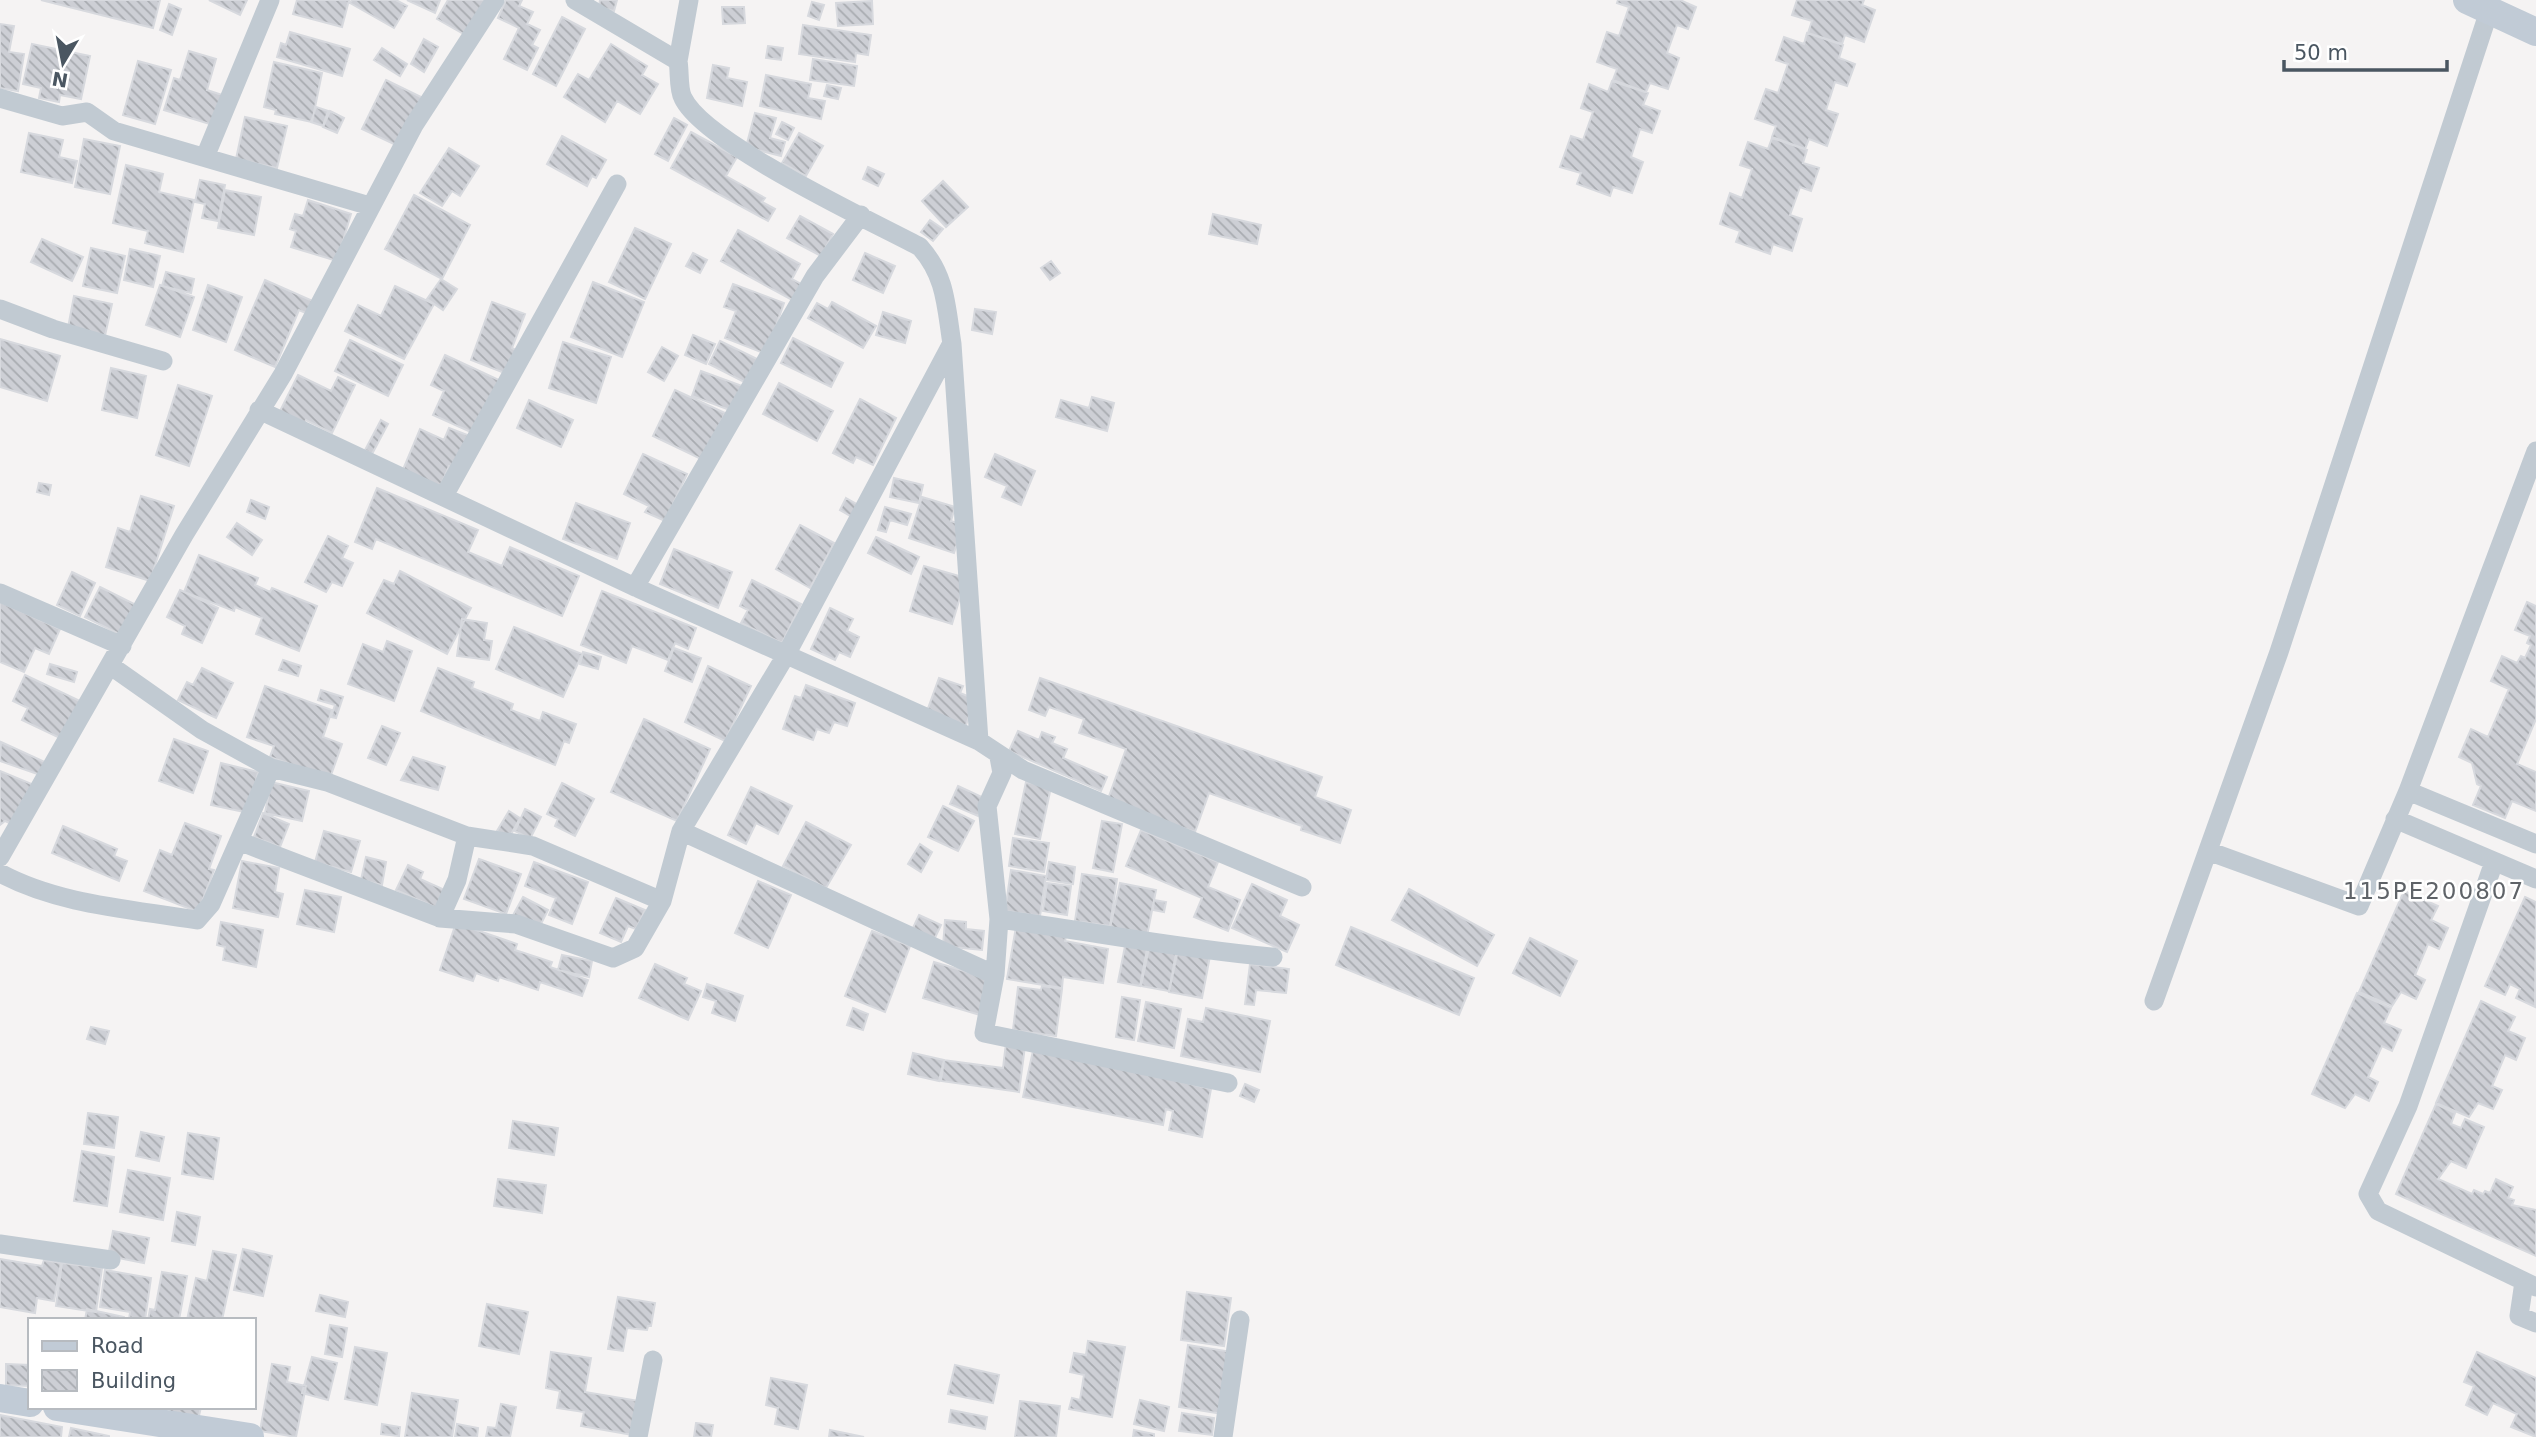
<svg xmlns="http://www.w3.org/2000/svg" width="2536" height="1437" viewBox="0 0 2536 1437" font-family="'DejaVu Sans',sans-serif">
  <defs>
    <pattern id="building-back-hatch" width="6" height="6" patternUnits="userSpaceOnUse" patternTransform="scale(1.75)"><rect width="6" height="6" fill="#cdcfd5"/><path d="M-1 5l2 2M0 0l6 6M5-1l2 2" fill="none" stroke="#a8abb0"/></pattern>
  </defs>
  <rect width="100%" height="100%" fill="#f5f3f3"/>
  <path fill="url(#building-back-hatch)" stroke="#d7d9de" stroke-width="2" d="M41 0H160L153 28Z
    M209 0H247L240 15Z
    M297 0H349L342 27 293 14Z
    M352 0H396L407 6 394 28 350 3Z
    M407 0H440L435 13Z
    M448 0H488L467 36 437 19Z
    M506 0H522L519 6 533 12 527 24 540 30 532 45 538 48 527 70 504 59 519 28 498 18Z
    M600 0H617L614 11 599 7Z
    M1618 0H1680L1696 7 1688 29 1677 25 1667 53 1679 58 1668 89 1650 83 1646 92 1613 80 1617 69 1597 62 1607 32 1619 36 1629 7 1617 3Z
    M1797 0H1864L1862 5 1875 10 1864 42 1845 35 1842 44 1808 33 1812 21 1792 15Z
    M872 1 873 24 838 26 836 3Z
    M812 2 824 5 819 20 808 16Z
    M169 4 181 9 172 35 160 30Z
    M722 7H744L745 23 723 24Z
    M562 17 585 29 556 86 533 74Z
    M0 24 14 26 9 52 24 54 18 91 0 88Z
    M803 25 871 35 868 55 856 53 855 62 799 54Z
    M290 32 350 49 342 76 277 57 281 43 286 45Z
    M1807 33 1843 45 1839 58 1855 64 1847 86 1835 82 1826 110 1838 114 1827 146 1809 139 1805 149 1772 137 1776 126 1755 119 1766 89 1778 93 1788 64 1776 60 1784 37 1804 44Z
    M424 39 438 47 424 72 411 64Z
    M32 44 90 56 81 99 60 95 59 102 39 98 41 88 23 84Z
    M611 44 647 66 642 75 658 84 640 114 617 101 605 122 564 97 578 74 589 80Z
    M768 46 783 48 781 60 766 58Z
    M382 48 407 64 400 76 374 60Z
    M189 51 216 59 207 90 222 95 213 125 164 110 174 78 180 80Z
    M813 59 857 66 854 86 810 80Z
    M138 61 171 70 155 124 123 115Z
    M274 62 322 73 312 122 275 114 276 110 264 107Z
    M713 65 729 68 727 78 747 82 742 106 707 98Z
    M766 75 811 84 808 98 825 101 821 119 760 106Z
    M386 80 423 98 400 147 362 129Z
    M1612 81 1648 93 1643 105 1660 111 1652 133 1640 129 1631 157 1643 162 1632 193 1613 187 1610 196 1577 184 1581 173 1560 167 1571 136 1583 140 1593 112 1581 108 1589 84 1608 92Z
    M827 85 841 88 838 99 824 96Z
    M316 107 328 111 323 126 311 122Z
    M330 111 344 118 337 133 323 127Z
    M755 113 776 118 770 138 785 142 781 156 746 147Z
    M245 117 287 126 277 168 236 159Z
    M674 118 687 125 668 161 655 154Z
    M782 122 794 128 788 140 776 134Z
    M691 132 737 157 726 176 765 198 762 202 775 209 768 221 671 168Z
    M29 133 63 140 59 157 77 161 72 183 21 172Z
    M799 133 823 146 806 176 782 163Z
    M562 136 606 160 596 178 592 176 587 186 547 164Z
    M1772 138 1807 150 1803 163 1819 168 1811 191 1800 187 1790 215 1802 219 1792 251 1773 244 1770 254 1736 242 1740 231 1720 224 1730 193 1742 198 1752 169 1740 165 1748 142 1768 149Z
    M84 139 120 146 110 194 75 187Z
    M449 148 479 166 460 196 452 191 442 206 420 193Z
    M126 165 163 174 159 192 194 200 183 252 145 243 148 231 113 223Z
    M868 167 884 174 878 186 863 179Z
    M200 180 225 185 218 221 202 218 205 204 195 202Z
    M943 181 968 207 946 227 922 201Z
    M225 190 261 197 254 235 218 228Z
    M414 195 470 225 442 279 385 249Z
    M308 200 351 214 337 261 291 247 296 231 290 229 295 214 303 216Z
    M1213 214 1261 225 1257 244 1209 234Z
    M800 216 833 234 821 256 787 238Z
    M930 220 943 229 933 241 921 232Z
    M635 228 671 244 645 299 609 282Z
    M738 230 800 264 792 279 801 284 792 300 721 261Z
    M42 239 83 257 72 281 31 262Z
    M91 248 125 256 117 293 83 286Z
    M130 249 160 256 153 287 124 280Z
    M693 253 707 260 700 273 686 266Z
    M865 253 895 266 883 293 853 280Z
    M1051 261 1060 273 1050 280 1041 268Z
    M166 272 194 279 191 293 162 286Z
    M441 279 457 289 443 310 427 299Z
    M265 280 315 302 310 315 299 310 275 367 235 350Z
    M593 282 644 302 622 357 571 337Z
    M733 284 784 303 766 354 725 338 736 311 724 307Z
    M160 285 194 297 180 337 146 325Z
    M208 285 242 297 226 342 193 330Z
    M395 286 434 304 404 359 345 331 358 305 381 316Z
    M74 296 112 304 104 340 67 333Z
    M492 302 525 314 512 348 516 350 507 374 471 360Z
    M832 302 876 326 863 348 808 318 817 303 828 309Z
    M975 309 996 312 992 334 972 330Z
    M883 312 911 321 905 343 876 335Z
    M693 335 715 344 706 364 685 355Z
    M793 338 843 363 831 387 781 363Z
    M0 339 60 356 47 401 0 387Z
    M350 340 403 365 388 396 335 371Z
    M720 341 757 359 746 383 709 364Z
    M563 342 611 357 596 403 549 388Z
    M662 347 678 356 664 381 648 372Z
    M445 355 501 381 475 434 433 415 444 391 431 385Z
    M111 368 146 376 137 418 102 410Z
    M701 371 745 387 735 412 692 396Z
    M298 375 331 391 338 377 355 385 332 433 306 420 302 427 278 415Z
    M779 383 833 411 817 441 763 414Z
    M178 385 212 396 189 466 156 455Z
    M675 390 725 413 703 460 653 436Z
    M1092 397 1114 403 1107 431 1056 417 1061 400 1089 408Z
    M860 399 896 418 873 465 856 457 853 463 833 453Z
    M529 400 573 420 561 447 517 428Z
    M381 420 388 424 372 454 365 450Z
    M449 428 470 436 456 469 449 466 440 487 402 472 420 429 444 440Z
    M643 454 687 474 665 521 645 512 649 506 624 494Z
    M995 454 1035 471 1021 505 1002 497 1007 486 985 477Z
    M894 478 923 485 919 503 890 497Z
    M39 483 51 485 49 495 37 492Z
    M377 488 478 530 468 552 502 566 510 547 579 576 562 616 376 539 372 549 355 542Z
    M141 496 174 506 150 581 106 567 118 528 130 532Z
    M922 497 955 507 951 521 963 525 954 553 909 538Z
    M846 498 860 506 854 518 840 510Z
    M251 500 269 507 265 519 247 512Z
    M576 503 630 523 617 559 563 539Z
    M885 507 911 514 907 525 890 520 886 532 878 530Z
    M237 523 262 540 252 555 227 537Z
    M800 525 834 543 810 588 776 569Z
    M328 536 348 546 342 558 353 563 342 586 332 582 326 592 305 582Z
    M876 537 919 557 911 574 868 553Z
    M674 549 732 572 718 608 660 584Z
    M199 555 258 578 255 585 270 592 272 588 317 606 299 651 256 634 262 618 235 607 234 611 184 592Z
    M924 566 966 578 952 624 910 611Z
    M400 571 471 608 447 654 367 613 384 580 394 584Z
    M72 572 95 583 80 616 57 605Z
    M752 580 801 604 782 643 741 623 748 610 740 606Z
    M100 587 136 605 121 635 85 617Z
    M180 590 218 608 202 643 182 634 185 626 167 617Z
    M602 591 696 628 688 649 675 643 668 660 632 646 626 663 581 645Z
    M0 602 60 629 49 654 35 648 24 672 0 662Z
    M2527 602 2536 606V719L2517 764 2536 772V811L2512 801 2505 818 2473 805 2481 786 2477 784 2472 763 2459 757 2471 729 2488 737 2509 689 2491 681 2502 656 2517 663 2521 656 2525 658 2531 645 2527 643 2530 636 2515 630Z
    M830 608 853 619 847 631 859 637 850 657 839 652 835 660 811 649Z
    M462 619 487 623 484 640 492 641 489 660 457 656Z
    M514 627 582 654 563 697 496 669Z
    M387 641 412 651 394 701 348 684 363 644 383 652Z
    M674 648 701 658 692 682 665 671Z
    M583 652 601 657 598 669 580 664Z
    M283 660 301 666 298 676 279 670Z
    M50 664 77 672 74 682 47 674Z
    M708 666 751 686 725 741 685 722Z
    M202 668 233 683 216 718 178 700 187 682 193 685Z
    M438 668 474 682 472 688 513 704 511 710 540 721 543 712 576 724 569 743 564 741 555 765 421 711Z
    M25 675 82 702 64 740 22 720 28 708 13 701Z
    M939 678 963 686 960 693 975 699 965 728 926 714Z
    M1040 678 1322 777 1315 797 1351 810 1340 843 1301 830 1302 826 1209 793 1195 832 1107 802 1126 749 1079 733 1084 719 1049 707 1045 716 1029 710Z
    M806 685 855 703 847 726 834 722 829 733 817 729 813 740 783 729 795 696 801 698Z
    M265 686 332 710 323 737 342 744 330 778 270 757 274 746 247 737Z
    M321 690 343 697 336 718 331 717 335 705 318 700Z
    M644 719 710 749 677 821 611 792Z
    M382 726 400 733 386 765 368 758Z
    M1018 731 1039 740 1042 732 1055 737 1052 743 1067 749 1063 758 1107 777 1101 791 1009 751Z
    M174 739 208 751 193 793 159 781Z
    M1 742 47 763 43 776 0 761Z
    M413 757 445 767 438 790 401 780Z
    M221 763 258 772 249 813 211 805Z
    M0 771 34 785 16 826 5 821 0 825Z
    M271 782 309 791 302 821 265 813Z
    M1026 782 1051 787 1040 839 1015 834Z
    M562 783 594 799 575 836 555 826 558 819 547 814Z
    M958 786 986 799 978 816 950 804Z
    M751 787 792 806 778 834 756 823 746 844 728 835Z
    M943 806 974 821 958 851 928 837Z
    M525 809 541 817 530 839 515 831Z
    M509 811 520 818 509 838 497 831Z
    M263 813 289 824 280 847 254 837Z
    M1102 821 1122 824 1113 872 1093 868Z
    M806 822 851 845 826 888 783 866Z
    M185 823 221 836 209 869 214 870 198 912 144 891 160 850 172 855Z
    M63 826 117 849 114 856 127 861 119 881 52 853Z
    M1141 830 1218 862 1208 887 1240 900 1228 931 1194 917 1202 898 1126 866Z
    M324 831 360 841 351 872 315 862Z
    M1013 838 1049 843 1044 872 1009 866Z
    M920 844 932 852 921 872 908 864Z
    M366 857 386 862 382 885 361 880Z
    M479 859 521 874 506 914 464 899Z
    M242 861 279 868 275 892 283 894 278 917 233 908Z
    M534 862 588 882 572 924 549 915 556 898 525 886Z
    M1049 862 1075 867 1073 884 1046 880Z
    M408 865 423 872 420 879 447 891 439 909 396 890Z
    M1011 870 1046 876 1040 916 1005 911Z
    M1082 874 1117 879 1110 926 1075 921Z
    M758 881 791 895 768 948 735 933Z
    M1047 883 1071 886 1067 915 1043 911Z
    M1120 883 1156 890 1147 936 1110 928Z
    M1252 884 1287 900 1280 916 1299 925 1287 952 1232 928Z
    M1409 889 1494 935 1477 966 1392 920Z
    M305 890 341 897 334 932 297 924Z
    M2404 891 2438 906 2431 920 2448 928 2439 949 2428 944 2415 975 2425 980 2416 999 2401 992 2392 1006 2359 992Z
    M523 897 548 910 538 930 512 917Z
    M2525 897 2536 902 2535 1007 2516 998 2520 989 2510 984 2505 995 2485 986Z
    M616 898 645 910 636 929 628 926 621 942 600 933Z
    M1154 900 1166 902 1164 912 1153 910Z
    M919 915 941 925 934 940 912 930Z
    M945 920 966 922V929L984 931 982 950 943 946Z
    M221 922 263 930 256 967 223 960 225 947 217 945Z
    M456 923 517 944 515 950 552 962 550 967 588 980 582 996 540 982 538 990 499 977 498 981 476 973 473 981 440 970Z
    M1016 927 1066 936 1065 941 1108 949 1103 983 1063 977 1062 988 1007 979Z
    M1351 927 1474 978 1459 1015 1336 965Z
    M872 931 910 946 885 1012 845 996Z
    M1530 938 1577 961 1560 996 1513 973Z
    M1150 943 1177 948 1169 991 1141 986Z
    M1125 946 1147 949 1140 986 1118 982Z
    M1178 950 1210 956 1202 998 1169 992Z
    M562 955 592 961 589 977 558 970Z
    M934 962 991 979 980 1015 923 998Z
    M655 964 687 978 684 984 701 991 688 1020 639 998Z
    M1250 964 1289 969 1286 993 1256 990 1254 1005 1245 1004Z
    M707 984 743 996 735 1021 712 1013 716 1001 703 997Z
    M1042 986 1062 989 1056 1036 1013 1030 1018 987 1041 990Z
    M2357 993 2391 1008 2384 1023 2401 1030 2392 1051 2382 1046 2368 1077 2378 1082 2369 1101 2355 1094 2345 1108 2312 1094Z
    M1122 997 1140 1000 1134 1040 1116 1037Z
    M2481 1001 2515 1017 2508 1031 2525 1038 2516 1060 2505 1055 2492 1086 2502 1090 2493 1109 2478 1103 2469 1117 2436 1103Z
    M1146 1002 1181 1009 1174 1048 1138 1041Z
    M853 1008 868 1014 863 1030 847 1025Z
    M1206 1008 1270 1021 1260 1072 1181 1056 1188 1019 1203 1022Z
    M91 1027 109 1031 105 1044 87 1039Z
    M1006 1043 1025 1046 1019 1092 941 1081 944 1060 1003 1068Z
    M1034 1046 1211 1089 1202 1137 1169 1130 1173 1111 1166 1109 1163 1125 1023 1097Z
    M913 1053 944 1060 939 1081 908 1074Z
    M1245 1084 1259 1090 1254 1102 1240 1096Z
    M2436 1104 2455 1113 2451 1124 2461 1128 2465 1119 2484 1127 2466 1168 2451 1161 2438 1179 2472 1194 2474 1190 2483 1194 2485 1191 2490 1193 2496 1179 2513 1187 2508 1198 2514 1200 2512 1205 2536 1210V1256L2396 1194Z
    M88 1113 118 1117 114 1148 84 1144Z
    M513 1121 558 1128 554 1155 509 1148Z
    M141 1132 164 1137 159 1161 136 1156Z
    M188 1133 219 1138 213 1179 182 1174Z
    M82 1151 114 1157 107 1206 74 1201Z
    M128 1170 170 1178 163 1220 120 1212Z
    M498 1179 546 1185 542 1213 494 1206Z
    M177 1212 200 1217 195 1245 172 1241Z
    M113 1231 149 1238 144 1263 108 1256Z
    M243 1249 272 1256 263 1296 234 1290Z
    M213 1251 236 1255 222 1320H187L196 1278 207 1281Z
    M0 1259 42 1266 44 1260 61 1263 54 1301 37 1298 35 1313 0 1307Z
    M62 1263 102 1268 96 1312 56 1306Z
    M105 1270 151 1278 145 1320H129L130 1312 100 1307Z
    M162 1272 187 1276 179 1320H148L150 1309 155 1310Z
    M1187 1292 1231 1298 1224 1346 1181 1340Z
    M320 1295 348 1302 345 1317 316 1311Z
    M618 1297 655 1303 651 1326H648L647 1330 627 1328 623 1351 608 1349Z
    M487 1304 528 1312 519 1354 479 1346Z
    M87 1309 124 1317V1320H85Z
    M330 1325 347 1328 342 1357 325 1354Z
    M1088 1341 1125 1347 1112 1417 1069 1409 1072 1398 1080 1400 1084 1375 1070 1372 1074 1353 1086 1355Z
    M1188 1345 1232 1352 1223 1414 1179 1407Z
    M355 1347 387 1353 377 1405 345 1399Z
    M551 1352 591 1358 585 1392 639 1401 633 1435 581 1426 584 1412 557 1408 560 1391 546 1388Z
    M2477 1352 2536 1378V1437L2511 1427 2517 1414 2493 1403 2487 1415 2466 1405 2474 1386 2464 1382Z
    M312 1357 337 1363 328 1400 302 1393Z
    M6 1364 30 1365V1386L6 1385Z
    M272 1364 290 1367 287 1382 306 1386 296 1437 260 1431Z
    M955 1365 999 1375 993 1403 948 1394Z
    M771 1378 807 1385 798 1429 775 1424 778 1408 766 1405Z
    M412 1393 458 1400 452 1437H405Z
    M1140 1400 1169 1407 1164 1431 1134 1424Z
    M1020 1401 1060 1406 1056 1437H1015Z
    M501 1404 516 1407 510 1437H486L488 1427 496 1428Z
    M170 1407H201L198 1420 169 1414Z
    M951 1410 987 1417 985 1429 949 1422Z
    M1182 1413 1214 1418 1212 1435 1179 1431Z
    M0 1415 62 1427 61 1437H0Z
    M696 1423 713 1425 711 1437H694Z
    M382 1424 400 1427 399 1436 381 1434Z
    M457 1424 478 1428 477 1437H455Z
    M71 1428 109 1436V1437H69Z
    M830 1430 864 1437H829Z
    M1134 1430 1154 1434V1437H1133Z"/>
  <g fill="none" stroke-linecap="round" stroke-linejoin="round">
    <path stroke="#c1cad2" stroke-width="19" d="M575 0 678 61C680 71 678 89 683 98 704 143 871 221 920 247 946 276 946 306 952 344L979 741
      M678 61 689 0
      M0 98 62 116 87 112 114 131 370 206
      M205 157 270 0
      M0 309 53 329 163 361
      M259 410 635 587 979 741 1023 770 1302 887
      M2536 451 2408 791 2536 844
      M444 496 617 184
      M635 587 815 276 861 215
      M0 593 122 646
      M111 666 202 730 271 768 327 782 467 836 533 846 662 901
      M999 757 1002 773 987 806 999 919 995 975 984 1033 1228 1083
      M2395 819 2536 879
      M681 831 995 975
      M241 842 440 918 457 880 467 836
      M2208 851 2359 906 2408 791
      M0 857 184 535 283 374 414 125 495 0
      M2494 862 2408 1106 2368 1194 2378 1211 2536 1287
      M0 873C59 905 132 909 197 920L211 904 271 768
      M440 918 516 924 613 958 635 948 662 901 681 831 786 655 951 345
      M999 919C1090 931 1181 949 1273 957
      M2154 1001 2279 652 2489 11
      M0 1244 111 1260
      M2524 1282 2519 1316 2536 1323
      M638 1437 653 1360
      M1223 1437 1240 1320"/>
    <path stroke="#c1cbd6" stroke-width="28" d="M2467 0 2536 32
      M0 1398 30 1403
      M57 1407 250 1437"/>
  </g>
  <g text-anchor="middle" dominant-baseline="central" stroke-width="5" stroke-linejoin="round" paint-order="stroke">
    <g font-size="23" letter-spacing="2" fill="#5f6368" stroke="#fff">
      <text x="2434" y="891">115PE200807</text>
    </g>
  </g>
  <rect x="28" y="1318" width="228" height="91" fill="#ffffff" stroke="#b7bbc0" stroke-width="2"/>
  <rect x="42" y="1341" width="35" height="10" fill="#c1cbd6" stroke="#b7bbc0" stroke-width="2"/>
  <text x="91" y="1353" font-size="21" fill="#4a5661">Road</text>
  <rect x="42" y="1370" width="35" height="21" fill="url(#building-back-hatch)" stroke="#b7bbc0" stroke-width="2"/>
  <text x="91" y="1388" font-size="21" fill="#4a5661">Building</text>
  <g transform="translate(63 63) rotate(190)" stroke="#ffffff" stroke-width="5" paint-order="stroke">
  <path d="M0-5L12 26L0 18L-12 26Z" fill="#4a5661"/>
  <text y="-10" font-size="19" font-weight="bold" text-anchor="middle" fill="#4a5661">N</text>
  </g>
  <path d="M2284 60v10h163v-10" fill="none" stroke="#4a5661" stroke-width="3.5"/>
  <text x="2294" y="60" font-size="21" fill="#4a5661" stroke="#ffffff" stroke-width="5" paint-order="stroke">50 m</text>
</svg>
